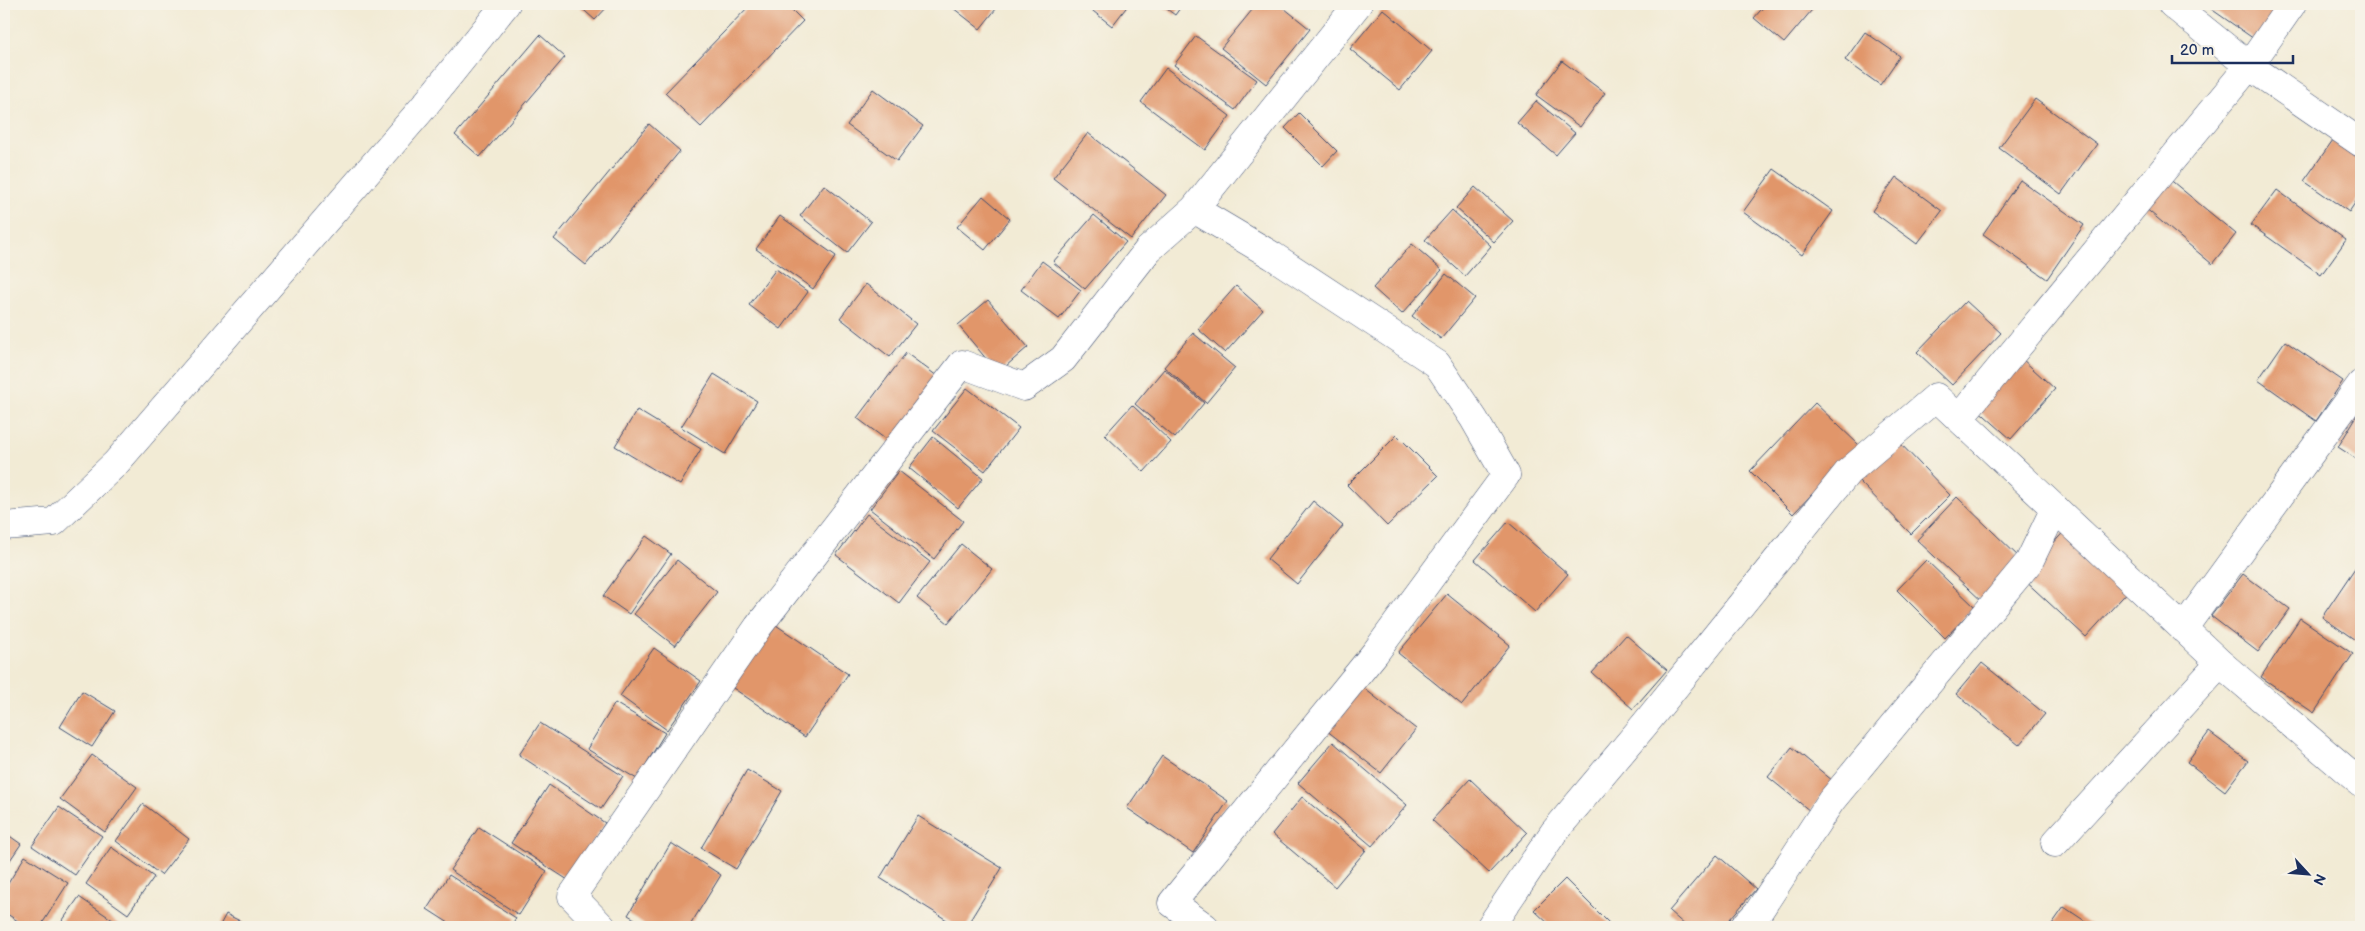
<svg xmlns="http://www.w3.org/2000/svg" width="2365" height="931" viewBox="0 0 2365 931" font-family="'Balsamiq Sans',sans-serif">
  <rect width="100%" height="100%" fill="#f7f3e8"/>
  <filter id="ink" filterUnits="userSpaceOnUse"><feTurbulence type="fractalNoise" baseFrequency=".02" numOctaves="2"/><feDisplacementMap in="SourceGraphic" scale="10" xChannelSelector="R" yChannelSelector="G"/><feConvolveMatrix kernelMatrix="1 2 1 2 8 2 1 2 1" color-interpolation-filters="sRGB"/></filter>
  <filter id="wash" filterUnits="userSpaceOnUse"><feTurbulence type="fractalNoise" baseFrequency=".0096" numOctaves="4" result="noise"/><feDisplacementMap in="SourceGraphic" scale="20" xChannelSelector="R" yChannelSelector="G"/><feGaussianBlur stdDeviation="1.12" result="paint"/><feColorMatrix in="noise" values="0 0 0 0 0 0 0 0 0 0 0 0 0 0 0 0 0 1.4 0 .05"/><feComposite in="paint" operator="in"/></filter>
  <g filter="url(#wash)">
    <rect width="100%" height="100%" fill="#f2ebd5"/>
    <g id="blocks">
      <path fill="#e1966b" d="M577 4H610L595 20Z
        M751 4H786L803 21 701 127 665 93Z
        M948 4H1000L980 29Z
        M1084 4H1129L1112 26Z
        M1160 4H1183L1175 15Z
        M1257 4H1279L1310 29 1266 84 1221 48Z
        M1766 4H1817L1784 43 1754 18Z
        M2204 4H2280L2257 41Z
        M1383 9 1432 51 1400 90 1350 49Z
        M1865 32 1900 56 1880 85 1845 60Z
        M540 35 565 57 480 157 455 135Z
        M1196 36 1257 80 1235 110 1174 65Z
        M1562 61 1605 93 1580 127 1536 95Z
        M1166 68 1230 116 1205 150 1141 102Z
        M873 89 923 126 897 161 847 125Z
        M2035 99 2097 144 2061 194 1999 148Z
        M1536 101 1575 133 1556 155 1517 123Z
        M1299 113 1337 151 1323 166 1285 128Z
        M649 124 680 151 586 265 554 239Z
        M1088 133 1166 195 1131 239 1053 178Z
        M2333 140 2361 160V194L2349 212 2304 181Z
        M1774 169 1833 211 1802 255 1743 212Z
        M2162 173 2236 234 2212 264 2138 202Z
        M1896 177 1942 211 1917 244 1872 211Z
        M2020 180 2084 225 2047 279 1983 234Z
        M824 185 871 222 847 253 800 216Z
        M1475 187 1513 221 1494 242 1456 208Z
        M2277 190 2346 240 2321 275 2251 225Z
        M983 196 1010 219 985 250 957 227Z
        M1452 210 1491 246 1465 276 1425 240Z
        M1094 215 1126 242 1085 289 1053 262Z
        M780 216 836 256 813 289 756 249Z
        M1412 244 1442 270 1402 314 1373 288Z
        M1042 261 1081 290 1059 319 1021 290Z
        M776 269 808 292 781 329 749 305Z
        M1446 274 1475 298 1441 339 1412 316Z
        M866 284 916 324 890 357 840 318Z
        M1236 286 1263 310 1225 353 1198 329Z
        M988 300 1028 347 998 373 958 325Z
        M1966 301 2001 333 1952 385 1917 352Z
        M1193 333 1235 368 1206 403 1164 367Z
        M2285 341 2343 381 2316 421 2258 380Z
        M906 353 941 379 892 444 857 418Z
        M2021 358 2055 389 2011 439 1976 408Z
        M1164 369 1204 403 1175 438 1135 404Z
        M714 374 757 401 725 454 681 427Z
        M967 388 1019 428 985 471 933 431Z
        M1815 403 1859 445 1793 514 1750 471Z
        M1132 405 1171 442 1144 472 1105 435Z
        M2361 409V462L2338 447Z
        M637 410 701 449 680 485 615 446Z
        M1397 435 1438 476 1387 526 1347 485Z
        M933 437 983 478 958 508 909 468Z
        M1896 439 1950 495 1911 534 1856 478Z
        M899 471 963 521 934 559 870 509Z
        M1957 497 2024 562 1985 604 1917 540Z
        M1313 501 1343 526 1297 584 1267 559Z
        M867 514 930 562 899 603 836 555Z
        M1508 522 1568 574 1535 612 1475 560Z
        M2068 527 2133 586 2086 637 2022 578Z
        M646 536 671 554 629 614 603 596Z
        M961 544 992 569 948 623 917 598Z
        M2361 559V644L2322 617Z
        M677 560 717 592 675 646 634 614Z
        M1926 560 1975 607 1945 638 1897 590Z
        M2243 574 2290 609 2258 652 2211 616Z
        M1447 594 1510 645 1462 705 1398 653Z
        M2300 618 2353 654 2314 713 2261 677Z
        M773 623 848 674 805 737 730 686Z
        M1626 635 1667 670 1633 709 1592 673Z
        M654 648 701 681 667 730 620 696Z
        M1982 663 2045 714 2019 745 1956 694Z
        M1361 686 1416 729 1381 773 1326 730Z
        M82 691 115 711 92 747 60 727Z
        M615 703 665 733 637 779 587 749Z
        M540 723 623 776 601 809 519 755Z
        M2209 732 2248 761 2225 791 2187 762Z
        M1333 742 1407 805 1372 846 1298 783Z
        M1792 747 1833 781 1810 811 1768 777Z
        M92 755 137 787 105 832 60 799Z
        M1162 756 1228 801 1193 853 1127 808Z
        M747 770 782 791 736 869 701 848Z
        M1470 779 1527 833 1489 873 1432 820Z
        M549 785 605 823 568 880 511 843Z
        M1302 797 1366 850 1335 887 1272 834Z
        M143 804 189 839 161 875 116 841Z
        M59 807 102 836 75 875 32 846Z
        M918 816 1002 868 966 927H958L880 878Z
        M479 827 547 871 519 915 450 870Z
        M4 832 21 844 4 869Z
        M671 843 721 875 689 927H648L628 915Z
        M111 847 154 877 128 914 86 884Z
        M1717 855 1756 889 1723 927H1687L1669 911Z
        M25 856 68 883 40 927H27L4 912V890Z
        M449 875 516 918 510 927H455L427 909Z
        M1565 879 1613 927H1552L1534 910Z
        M79 897 123 927H58Z
        M2064 907 2094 927H2050Z
        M226 914 252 927H219Z"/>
    </g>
  </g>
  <g filter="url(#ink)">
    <use href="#blocks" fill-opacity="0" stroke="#3b4b70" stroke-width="1"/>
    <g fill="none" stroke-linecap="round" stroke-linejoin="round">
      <defs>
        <path id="minor" d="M2292 4 2249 66 2361 143
          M1194 209 1358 4
          M1959 418 2249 66 2172 4
          M4 526 54 522 116 463 421 110 506 4
          M2183 629 2361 384
          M2055 843 2220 663
          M602 927 572 896 758 627 962 364 1024 387 1063 359 1148 250 1194 209 1273 256 1437 364 1474 419 1506 475 1375 653 1172 903 1205 927
          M1490 927 1554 832 1645 724 1848 472 1936 397 2220 663 2361 783
          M1744 927 1759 911 1831 801 2029 562 2055 508"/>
      </defs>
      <use href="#minor" stroke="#3b4b70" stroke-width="29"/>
      <use href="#minor" stroke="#fff" stroke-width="28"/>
    </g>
  </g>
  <rect width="2365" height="931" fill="none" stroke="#f7f3e8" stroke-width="20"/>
  <g transform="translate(2308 874) rotate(116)" stroke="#f7f3e8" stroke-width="4" paint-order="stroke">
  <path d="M0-4L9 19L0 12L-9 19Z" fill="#1b2f5e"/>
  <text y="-8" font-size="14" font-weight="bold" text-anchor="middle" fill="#1b2f5e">N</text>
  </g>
  <path d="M2172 55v8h121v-8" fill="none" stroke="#1b2f5e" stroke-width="2.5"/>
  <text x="2180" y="55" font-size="15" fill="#1b2f5e" stroke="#f7f3e8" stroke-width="4" paint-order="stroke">20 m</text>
</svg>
